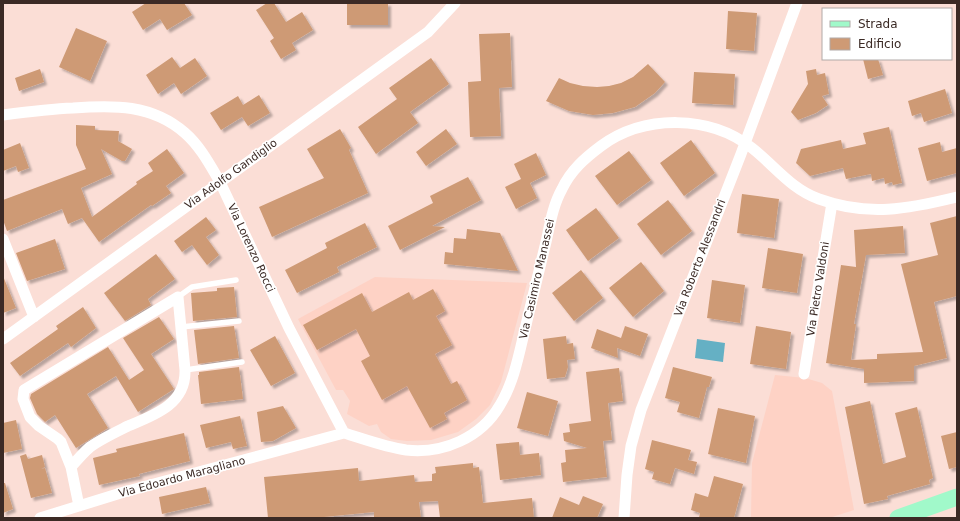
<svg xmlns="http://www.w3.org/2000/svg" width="960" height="521" viewBox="0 0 960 521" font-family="'DejaVu Sans',sans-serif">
  <defs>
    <filter id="shadow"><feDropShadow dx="3" dy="3" stdDeviation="1" flood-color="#0004"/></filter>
  </defs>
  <rect width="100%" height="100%" fill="#fbded6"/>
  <path fill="#fed2c5" d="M375 277 527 283 501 382 490 405 476 419 458 432 431 440 407 441 391 439 381 432 377 424 369 426 347 414 350 401 343 390H336L298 319Z
    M775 375 805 378 822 383 832 391 854 510 829 518H743L751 517 752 463Z"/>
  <path fill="#65b0c4" d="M697 339 725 343 723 362 695 358Z"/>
  <path fill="#ce9a75" filter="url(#shadow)" d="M146 3H184L192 15 167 30 160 19 143 30 132 12Z
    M267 3H274L286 22 302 12 313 30 292 43 296 50 281 59 270 41 274 38 256 10Z
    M347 3H388V25H347Z
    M728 11 757 13 754 51 726 49Z
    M76 28 107 41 90 81 59 67Z
    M510 33 512 87 499 88 501 136 470 137 468 82 481 81 479 34Z
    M172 57 180 68 195 58 207 76 181 94 174 83 158 94 146 75Z
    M431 58 449 84 410 112 418 123 376 154 358 127 397 99 389 88Z
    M863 59H878L883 75 868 79Z
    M648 64 665 82 655 93 635 107 613 113 593 115 569 111 546 101 559 78 570 83 583 86 597 87 609 86 621 83 633 77Z
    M40 69 44 82 19 91 15 78Z
    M816 69 817 75 825 73 829 94 822 96 828 105 816 113 798 120 791 112 808 84 806 71Z
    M694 72 735 74 733 105 692 103Z
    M945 89 952 113 924 122 921 113 912 116 908 101Z
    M259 95 270 113 248 126 242 117 221 130 210 113 238 96 243 105Z
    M76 125 95 126V130L119 131 118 141 132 149 125 161H122L101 149 112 174 81 188 92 217 137 184 136 182 153 171 148 163 167 149 184 173 166 186 171 193 152 206 151 205 99 242 82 218 68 224 62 209 7 231 3 220V200L86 169 76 145Z
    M889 127 902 183 893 185 892 182 885 184 884 178 872 181 871 174 846 179 843 168 810 176 796 163 801 149 841 140 843 149 866 144 863 133Z
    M340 129 351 148 349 150 368 193 272 237 259 207 324 178 307 149Z
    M446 129 457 144 426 166 416 152Z
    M691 140 715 173 684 196 660 163Z
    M940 142 942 152 957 148V173L927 181 918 148Z
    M20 143 29 168 18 172 16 166 3 171V150Z
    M629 151 651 180 617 205 595 176Z
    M536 153 546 175 530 183 537 198 516 209 505 187 521 179 514 164Z
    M468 177 481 200 432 226 445 227 400 250 388 226 433 203 430 196Z
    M742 194 779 199 774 238 737 233Z
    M668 200 692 231 661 255 637 224Z
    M596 208 619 238 588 261 566 230Z
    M957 216V296L934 302 947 358 914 366V381L864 383V369L826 363 841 265 856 267 854 230 903 226 905 253 866 255 854 324H856L851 360 877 359V354L923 352 901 264 938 255 930 223Z
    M206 217 216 230 206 237 219 255 207 265 192 245 182 252 174 241Z
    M365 223 377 247 337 267 339 272 297 293 285 270 327 248 325 243Z
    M467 229 500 233 518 271 444 264 445 252 453 253 454 238 466 239Z
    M55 239 65 269 27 281 16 253Z
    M768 248 803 254 797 293 762 288Z
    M156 254 175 279 148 299 151 305 125 321 104 293Z
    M641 262 664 291 633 317 609 288Z
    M581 270 603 298 574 321 552 293Z
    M3 276 16 308 3 313Z
    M712 280 745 285 740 323 707 318Z
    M234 287 237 317 193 321 191 293 217 291V288Z
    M433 289 445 311 436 316 452 345 435 354 451 384 457 381 467 400 444 413 447 419 430 428 407 386 382 400 361 361 370 356 356 329 317 350 303 325 362 293 372 312 409 292 413 300Z
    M83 307 96 328 71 347 68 343 20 376 10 363 58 329 56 326Z
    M159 317 174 339 151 354 174 389 138 412 116 376 87 394 108 428 76 448 55 415 45 422 37 414 30 398 31 394 108 347 129 380 144 370 123 338Z
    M234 326 239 358 198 364 194 330Z
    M625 326 648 334 640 356 617 348 618 358 591 348 597 329 621 338Z
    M756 326 791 332 786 369 750 364Z
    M275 336 295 373 271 386 250 350Z
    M566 336 567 344 573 343 575 359 567 360 568 367 565 377 547 379 543 339Z
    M239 367 243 399 201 404 198 375H199V372Z
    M673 367 712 377 709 387H707L699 418 677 412 680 402 665 398Z
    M619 368 623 401 608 403 612 440 603 441 607 477 563 482 561 463 566 462 565 450 587 448 564 441 563 433 570 432 569 424 591 421 586 372Z
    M527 392 558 401 548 436 517 428Z
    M870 401 883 464 906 457 895 413 917 407 933 478 929 480 930 484 887 496 888 499 864 504 845 407Z
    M283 406 296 428 273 441 261 442 257 412Z
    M718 408 755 416 746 463 708 454Z
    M240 416 247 446 233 449 231 442 206 448 200 425Z
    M16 420 22 449 3 453V423Z
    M957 432V467L949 469 941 436Z
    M184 433 190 461 139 474 140 476 99 485 93 458 117 452 116 449Z
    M652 440 691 450 688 460 697 462 694 474 675 468 670 484 652 479 654 472 645 469Z
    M519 442 520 455 539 453 541 475 500 480 496 444Z
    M26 454 28 459 42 455 45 467 41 469 45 468 52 493 31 498 20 456Z
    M473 463V468L479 467 483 503 532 498 534 518H440L438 501 419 502 421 518H374V512L314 518H268L264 477 358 468 359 481 414 475 415 482 432 481V474L436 473 435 467Z
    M714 476 743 484 734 518H699L700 513 691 510 695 493 708 497Z
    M3 483H5L13 509 3 513Z
    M206 487 210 503 162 514 159 497Z
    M583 496 603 504 597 518H552L560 497 579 505Z"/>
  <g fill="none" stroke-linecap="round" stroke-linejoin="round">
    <path stroke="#fff" stroke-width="5.5" d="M178 297 192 287 236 280
      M181 327 239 321
      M185 370 242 362"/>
    <path stroke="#fff" stroke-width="11" d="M3 115C26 112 49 109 73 108 113 105 152 104 185 133 200 146 210 165 220 182L289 328 344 433
      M3 239 34 317
      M3 339 428 32 455 3
      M804 374 832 203
      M344 433C364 439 385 447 406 450 443 454 481 438 500 405 514 382 519 354 525 329 532 300 539 271 546 242 550 224 553 205 562 189 571 170 585 158 601 146 645 114 710 115 752 148 775 166 791 189 819 199 868 217 908 209 957 197
      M71 467C77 460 83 453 90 447 101 439 116 432 128 426 155 415 186 404 185 370L178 297 24 390 23 399 30 417 39 426 58 439 61 442 71 467 79 506
      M40 518 124 492 344 433
      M624 518 627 475 631 446 641 410 741 154 797 3"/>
    <path stroke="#a1f9ca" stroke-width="17" d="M898 518 957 497"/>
  </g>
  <g text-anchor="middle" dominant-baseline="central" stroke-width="3" stroke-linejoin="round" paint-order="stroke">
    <g font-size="11" fill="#3b2a25" stroke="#fff">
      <text transform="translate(231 174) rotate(-36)">Via Adolfo Gandiglio</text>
      <text transform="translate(251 248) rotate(65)">Via Lorenzo Rocci</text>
      <text transform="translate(700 258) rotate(-69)">Via Roberto Alessandri</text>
      <text transform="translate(537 279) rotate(-77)">Via Casimiro Manassei</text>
      <text transform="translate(818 289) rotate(-81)">Via Pietro Valdoni</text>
      <text transform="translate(182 477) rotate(-15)">Via Edoardo Maragliano</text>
    </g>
  </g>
  <rect width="960" height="521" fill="none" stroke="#3b2a25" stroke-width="8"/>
  <rect x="822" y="8" width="130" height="52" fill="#ffffff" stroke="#b1aaa8"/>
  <rect x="830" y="21" width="20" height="6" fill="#a1f9ca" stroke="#b1aaa8"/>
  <text x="858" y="28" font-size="12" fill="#3b2a25">Strada</text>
  <rect x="830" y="38" width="20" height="12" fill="#ce9a75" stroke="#b1aaa8"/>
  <text x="858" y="48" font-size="12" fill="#3b2a25">Edificio</text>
</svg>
